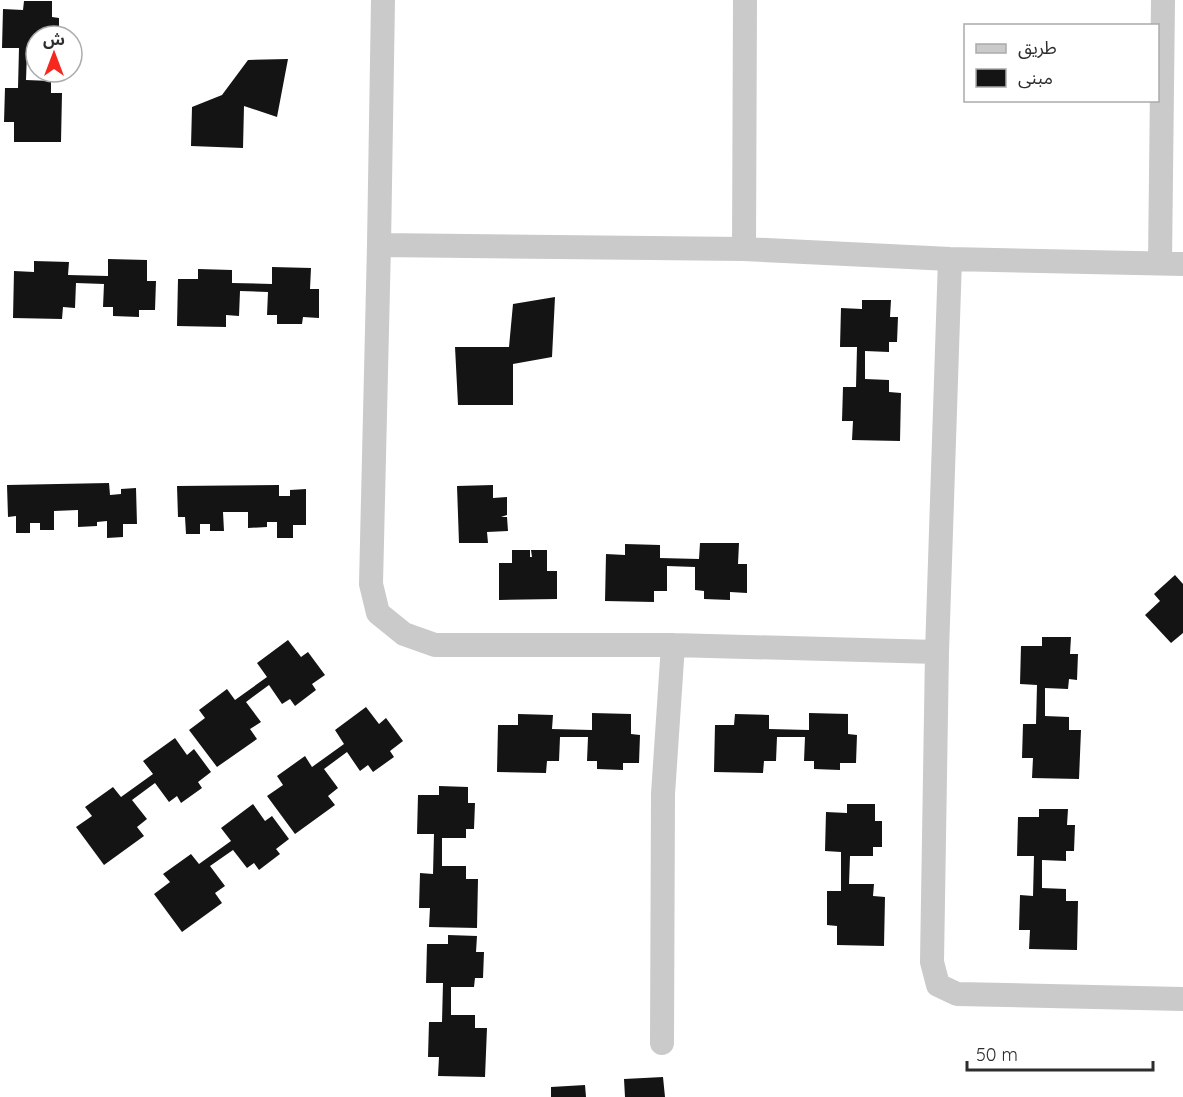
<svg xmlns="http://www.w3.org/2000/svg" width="1183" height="1097" viewBox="0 0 1183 1097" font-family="Quicksand,'Noto Sans Arabic',sans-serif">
  <rect width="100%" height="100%" fill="#fff"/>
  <path fill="#141414" d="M24 1H52V17L59 18V36H36V52H27L26 80 51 81V93H62L61 142H14V122H4L5 88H18L19 48H2L3 9 23 10Z
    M288 59 277 117 244 106 243 148 191 146 192 107 222 95 248 60Z
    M108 259 147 260V281H156L155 310H139V317L113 316V307H103L104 284 76 283 75 308 63 307 62 319 13 318 14 271 34 272V261L69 262 68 275 108 276Z
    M272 267 311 268 310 289H319V318L303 317 302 324H277V315H267L268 292 240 291 239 316 226 315V327L177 326 178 279H198V269L232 270V283L272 284Z
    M555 297 552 357 513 364V405H458L455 347H509L513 304Z
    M862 300H891L890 317H898L897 342H889V352L865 351V379L889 380V392L901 393 900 441 852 440 853 421H842L843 387H856L857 347H840L841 308 862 309Z
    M109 483 110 495 121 494V489L136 488 137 524H123V537L107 538V521L97 522V526L78 527V510L54 511V530H40V523H30V533H16V516L8 517 7 485Z
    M279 485V496H290V490L306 489V525H293V538H277V522H267V527L248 528V512H223L224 531H210V524H200V534H186L185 517H178L177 486Z
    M493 485V498L507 497V515L501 517H507L508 531 487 532 488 543H459L457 486Z
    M700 543H739L738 564H747V593L730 592V600L704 599V591L695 590V567L667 566V591H654V602L605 601 606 554 625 555V544L660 545V558L699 559Z
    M512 550H530V557H532L531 550H547V571H557V599L499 600V563H512Z
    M1175 575 1183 584V633L1171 643 1145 615 1160 601 1154 594Z
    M1042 637H1071L1070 654H1078L1077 680 1069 679 1068 689 1045 688V716L1069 717V730H1081L1079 779 1032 778 1033 758H1022L1023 724H1036L1037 685 1020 684 1021 646H1042Z
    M288 640 301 657 308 652 325 675 312 684 316 690 295 706 290 699 282 704 269 685 246 702 261 722 250 729 257 739 217 767 189 730 205 718 199 710 227 689 235 700 267 677 257 663Z
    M366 707 379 724 386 718 403 741 390 751 394 757 373 772 368 765 360 771 347 752 324 769 338 788 328 796 335 805 295 834 267 796 283 785 277 776 305 756 312 767 344 744 335 730Z
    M592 713 631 714V734L640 735 639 763H623V770L597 769V761H587L588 737H560L559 761H547L546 773 497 772 498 725H518V714L553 715 552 729 592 730Z
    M809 713 848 714V734L857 735 856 763H840V770L814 769V761H804L805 737H777L776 761H764L763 773 714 772 715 725H734L735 714 769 715V729L809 730Z
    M175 738 187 755 194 749 211 772 198 782 202 788 181 803 177 796 169 802 155 783 132 800 147 819 137 827 144 836 104 865 76 827 92 816 85 807 113 787 121 797 153 774 143 761Z
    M439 786 468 787V803H475L474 829H466V838H442V866H466V879H478L477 928 429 927 430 908H419L420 873 433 874 434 834H417L418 795H439Z
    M253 804 265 821 272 816 289 839 276 849 280 854 259 870 254 863 247 868 233 850 210 866 225 886 215 893 222 903 182 932 154 894 170 882 163 874 191 854 199 864 231 841 221 828Z
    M847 804H875V821H882V847H873V856H850L849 884H874L873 896 885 897 884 946 837 945V926L827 925V891H841V852L825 851 826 812 847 813Z
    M1039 809H1068L1067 825H1075L1074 851H1066V861L1042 860V888L1066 889V901H1078L1077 950 1029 949 1030 930H1019L1020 895 1033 896 1034 856H1017L1018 817H1039Z
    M448 935 477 936 476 952H484L483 978H475L474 987H451V1015H475V1028H487L485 1077 438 1076 439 1057H428L429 1022H442L443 983H426L427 944H448Z
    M663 1077 665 1097H625L624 1079Z
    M585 1085 586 1097H551V1087Z"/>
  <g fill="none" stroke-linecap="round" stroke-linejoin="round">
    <path stroke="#cacaca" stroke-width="24" d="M383 0 379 245 744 249 950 259 1183 264
      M379 245 371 584 378 613 404 634 435 645H673L937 652
      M744 249 745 0
      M950 259 937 652 932 962 938 985 957 994 1183 999
      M1160 263 1163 0
      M662 1043 663 794 673 645"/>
  </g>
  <rect x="964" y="24" width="195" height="78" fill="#ffffff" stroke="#ababab" stroke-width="1.5"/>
  <rect x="976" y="44" width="30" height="9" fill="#cacaca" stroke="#ababab" stroke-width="1.5"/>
  <text x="1018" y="54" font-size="18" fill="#2d2d2d">طريق</text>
  <rect x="976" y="69" width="30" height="18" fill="#141414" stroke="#ababab" stroke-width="1.5"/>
  <text x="1018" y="84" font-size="18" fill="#2d2d2d">مبنى</text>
  <g transform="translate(54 54)"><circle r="28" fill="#ffffff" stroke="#ababab" stroke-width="1.5"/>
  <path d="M0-4.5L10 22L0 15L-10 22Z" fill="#f5271f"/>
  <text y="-9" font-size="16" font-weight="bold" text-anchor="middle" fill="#2d2d2d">ش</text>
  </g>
  <path d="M967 1061v9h186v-9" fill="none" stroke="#2d2d2d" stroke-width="3"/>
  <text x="976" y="1061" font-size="18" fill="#2d2d2d" stroke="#ffffff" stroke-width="4.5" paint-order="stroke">50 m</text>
</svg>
